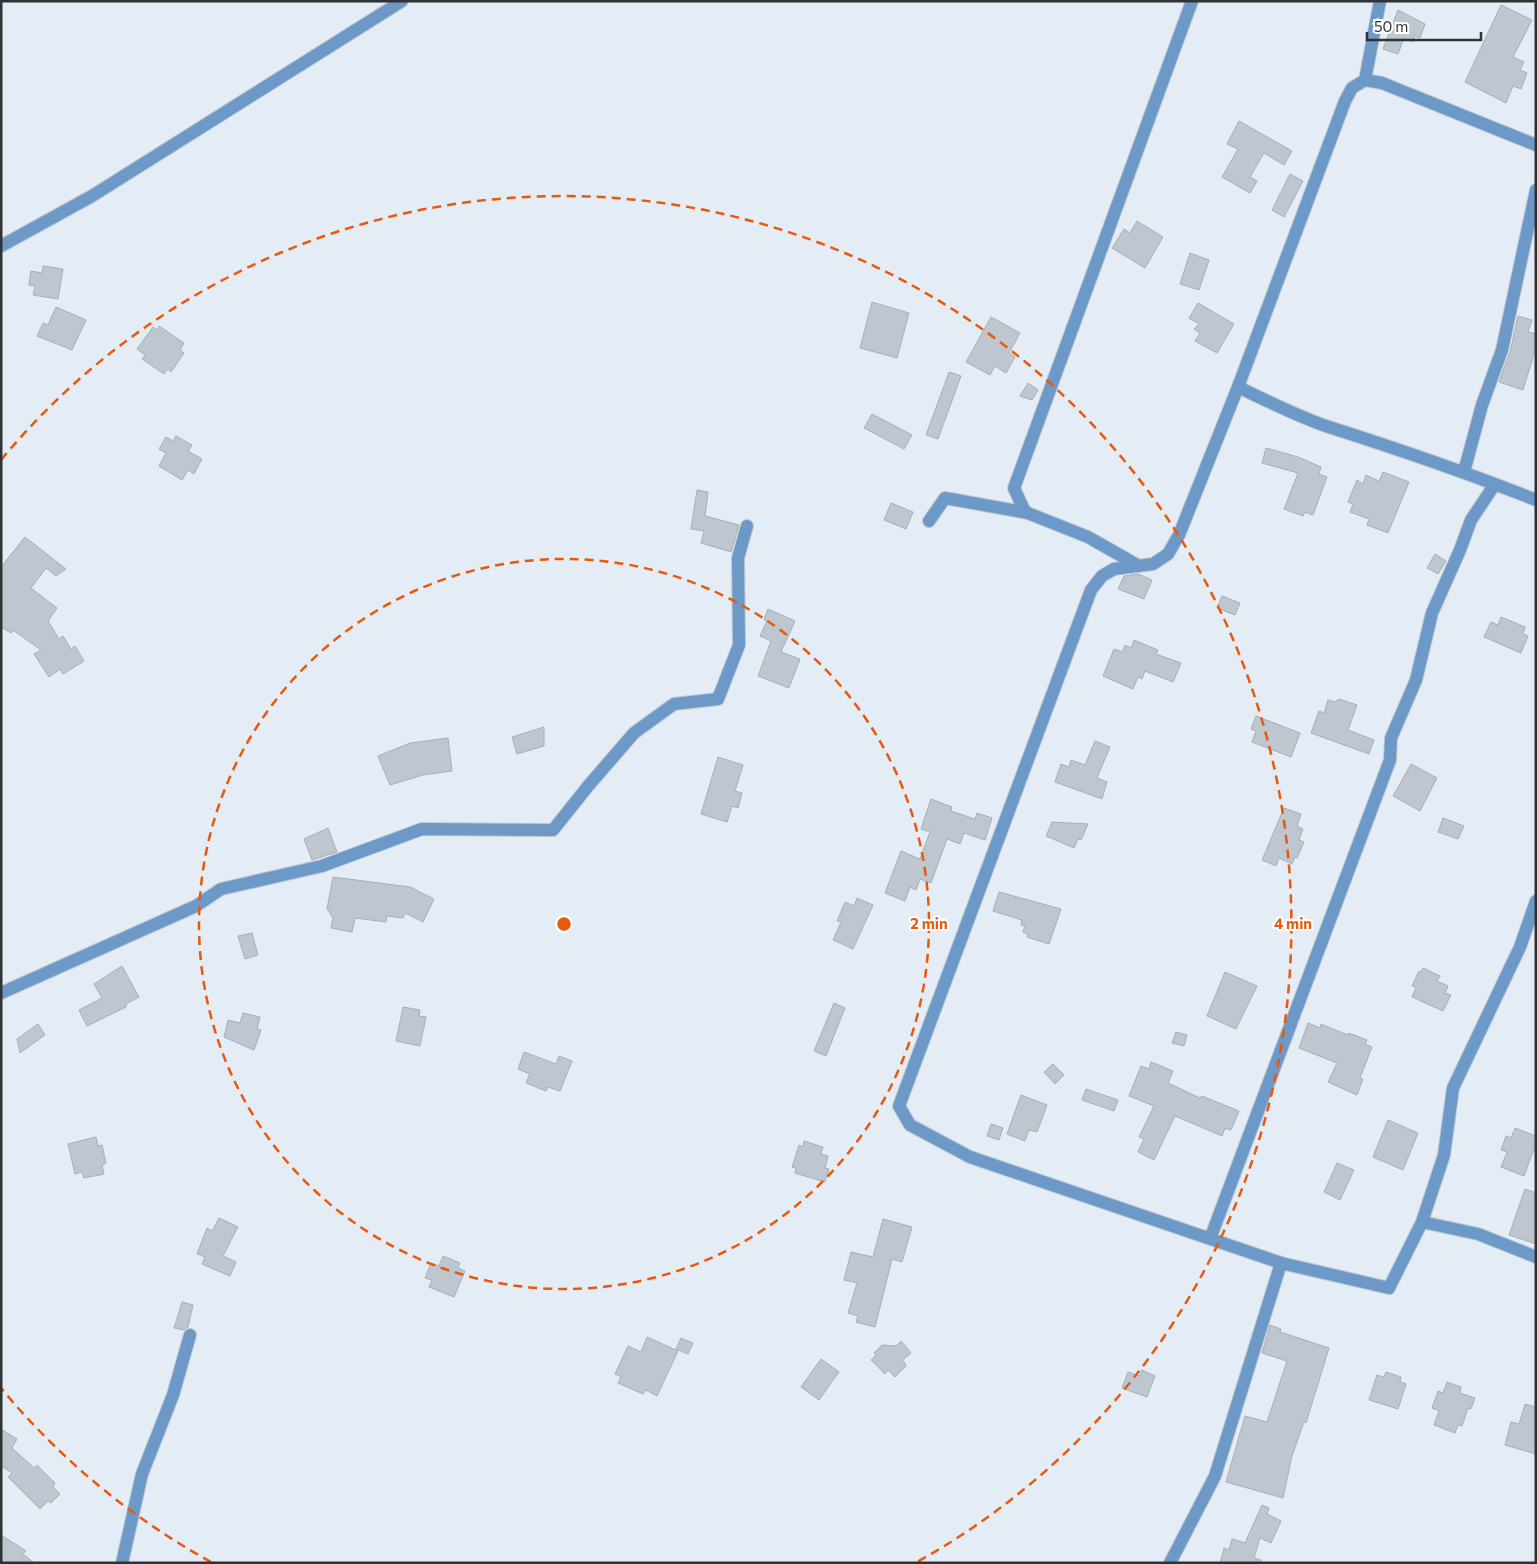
<svg xmlns="http://www.w3.org/2000/svg" width="1537" height="1564" viewBox="0 0 1537 1564" font-family="Commissioner,sans-serif">
  <rect width="100%" height="100%" fill="#e4ecf5"/>
  <path fill="#bec6cf" stroke="#a6aeb6" d="M1501 5 1532 20 1513 57 1524 62 1520 70 1527 73 1521 89 1513 86 1506 103 1465 82Z
    M1398 10 1425 24 1420 38 1415 36 1412 42 1404 38 1398 54 1383 49Z
    M1239 121 1292 151 1284 165 1264 153 1250 177 1257 181 1250 193 1222 177 1238 149 1227 144Z
    M1290 174 1303 181 1284 217 1272 210Z
    M1137 221 1163 237 1145 268 1112 248 1124 229 1130 233Z
    M1190 253 1209 260 1199 290 1180 284Z
    M43 266 63 269 58 299 33 295 35 286 29 285 31 271 42 273Z
    M872 302 909 313 897 358 860 348Z
    M1198 303 1234 324 1217 353 1195 341 1200 333 1194 329 1199 324 1189 318Z
    M56 307 86 320 72 350 37 336 43 323 48 325Z
    M1518 316 1532 320 1528 332 1536 334V348L1523 390 1499 382 1510 352Z
    M991 317 1020 333 1009 353 1015 357 1006 373 995 366 990 375 966 362Z
    M159 326 184 343 180 350 184 353 171 372 168 369 164 374 142 359 145 355 137 349 153 327 157 330Z
    M949 372 961 376 938 439 926 435Z
    M1028 383 1038 390 1032 400 1020 396Z
    M872 414 912 435 904 449 864 428Z
    M176 436 192 445 188 451 202 459 194 474 188 470 182 480 159 466 166 453 159 449 166 437 173 441Z
    M1266 448 1298 457 1321 467 1319 474 1327 477 1313 515 1305 512 1303 516 1284 509 1298 473 1262 463Z
    M1383 472 1409 482 1388 533 1367 525 1369 519 1350 512 1353 504 1348 502 1357 480 1363 484 1366 475 1379 481Z
    M697 490 708 492 705 516 739 525 731 552 701 543 704 531 691 529Z
    M891 503 913 512 906 529 884 520Z
    M25 537 66 569 56 576 46 568 31 588 57 608 48 621 59 639 63 636 71 649 75 646 84 661 63 674 60 669 49 677 34 654 41 650 13 630 11 633 1 627V567Z
    M1435 554 1446 561 1438 574 1427 568Z
    M1138 574 1152 580 1144 599 1118 589 1124 576Z
    M1222 596 1240 603 1235 615 1217 608Z
    M768 609 795 621 781 652 800 659 789 688 758 676 771 641 760 636 767 621 764 620Z
    M1501 617 1525 627 1523 634 1528 636 1521 653 1484 637 1491 622 1498 625Z
    M1134 640 1158 650 1156 654 1181 663 1173 682 1145 671 1142 679 1138 677 1133 689 1103 676 1114 649 1122 652 1125 645 1131 648Z
    M1339 699 1357 705 1348 730 1374 740 1369 754 1311 733 1319 711 1324 713 1328 700 1335 702Z
    M1256 716 1300 733 1291 757 1252 742 1256 731 1251 729Z
    M544 727V746L517 754 512 737Z
    M448 738 452 771 423 775 390 785 378 756 410 743Z
    M1095 741 1110 747 1097 778 1107 782 1102 799 1055 782 1061 764 1069 767 1071 760 1085 765Z
    M718 757 743 765 735 791 742 793 738 808 732 806 727 822 701 814Z
    M1411 764 1437 778 1420 811 1393 796Z
    M931 799 952 807 951 811 975 819 977 813 992 818 985 840 964 833 960 844 947 839 931 883 920 879 916 890 910 887 905 901 885 893 901 851 920 859 930 832 921 829Z
    M1284 808 1301 814 1297 826 1303 829 1299 840 1304 842 1297 858 1295 857 1292 864 1279 858 1276 866 1262 860Z
    M1443 818 1464 826 1458 839 1438 832Z
    M1052 822 1088 824 1081 840 1078 839 1074 848 1046 836Z
    M328 828 337 852 312 860 304 839Z
    M333 877 410 887 434 899 423 922 405 913 403 918 387 916 386 922 355 918 352 932 331 928 333 918 327 909Z
    M999 892 1061 909 1049 944 1027 937 1028 934 1023 932 1025 926 1021 925 1022 920 993 911Z
    M857 898 873 905 853 949 833 940 841 922 837 921 845 902 854 906Z
    M252 933 258 955 245 959 238 936Z
    M122 966 139 997 126 1004V1007L87 1026 79 1010 102 998 94 984Z
    M1423 968 1440 976 1437 981 1448 986 1445 993 1451 995 1443 1011 1412 997 1416 987 1412 986 1419 971 1421 972Z
    M1225 972 1257 986 1236 1029 1207 1016Z
    M834 1003 845 1008 826 1056 814 1051Z
    M403 1007 420 1010 419 1016 426 1017 420 1046 396 1041Z
    M243 1013 260 1017 257 1029 261 1030 254 1050 224 1037 228 1020 240 1023Z
    M1308 1023 1320 1028 1321 1024 1348 1035 1349 1033 1367 1040 1365 1044 1372 1047 1360 1078 1363 1079 1357 1095 1328 1082 1337 1063 1299 1048Z
    M38 1024 45 1035 20 1053 17 1039Z
    M1176 1032 1187 1035 1184 1046 1172 1043Z
    M524 1052 556 1064 559 1056 572 1061 560 1091 548 1087 546 1091 526 1083 530 1074 518 1069Z
    M1151 1062 1173 1071 1168 1083 1200 1098 1202 1096 1239 1111 1231 1130 1225 1128 1222 1136 1175 1116 1154 1160 1138 1152 1144 1139 1139 1137 1154 1106 1129 1096 1141 1066 1149 1069Z
    M1053 1064 1064 1075 1055 1084 1044 1072Z
    M1086 1089 1118 1100 1114 1111 1082 1100Z
    M1021 1095 1047 1105 1037 1132 1029 1130 1025 1141 1007 1134Z
    M1388 1120 1418 1133 1403 1170 1373 1157Z
    M991 1124 1003 1128 999 1140 987 1136Z
    M1515 1128 1536 1136V1144L1524 1176 1501 1167 1507 1152 1501 1150 1506 1136 1511 1138Z
    M96 1137 98 1146 102 1145 106 1163 102 1166 104 1174 84 1178 82 1172 75 1174 68 1144Z
    M804 1141 823 1147 821 1154 828 1156 825 1168 829 1169 825 1182 795 1173 796 1168 792 1167 799 1145 803 1147Z
    M1337 1163 1354 1170 1340 1200 1324 1192Z
    M1525 1189 1536 1193V1244L1509 1235Z
    M219 1218 238 1227 223 1256 236 1262 230 1276 202 1264 205 1257 197 1254 207 1228 212 1231Z
    M883 1219 912 1227 902 1262 892 1259 875 1327 856 1322 858 1316 848 1313 857 1283 844 1280 851 1252 873 1257Z
    M443 1256 460 1263 458 1268 465 1271 454 1297 429 1287 432 1280 425 1278 431 1263 439 1266Z
    M182 1302 193 1305 188 1327 184 1330 174 1328Z
    M1270 1325 1281 1329 1280 1332 1329 1348 1306 1423 1304 1422 1292 1456 1283 1498 1226 1482 1245 1416 1267 1422 1287 1361 1262 1353Z
    M647 1337 678 1351 657 1396 646 1390 643 1394 618 1383 621 1377 615 1374 628 1346 641 1352Z
    M681 1338 693 1343 688 1354 676 1349Z
    M901 1341 911 1353 903 1360 906 1366 895 1377 888 1370 885 1374 871 1360 876 1355 874 1353 882 1345 896 1346Z
    M821 1359 839 1372 819 1400 801 1387Z
    M1142 1370 1155 1376 1147 1397 1122 1388 1128 1372 1140 1376Z
    M1386 1372 1401 1377 1400 1382 1406 1384 1398 1409 1369 1400 1377 1375 1384 1377Z
    M1447 1382 1461 1387 1460 1393 1475 1398 1471 1409 1468 1408 1462 1426 1458 1425 1455 1433 1434 1425 1439 1411 1432 1408 1438 1391 1443 1393Z
    M1525 1404 1536 1407V1454L1505 1445 1511 1422 1519 1424Z
    M1 1429 17 1439 12 1448 34 1468 37 1465 55 1483 53 1487 60 1494 51 1503 48 1501 40 1509 8 1477 12 1473 1 1466Z
    M1262 1505 1269 1508 1267 1514 1281 1521 1271 1543 1260 1538 1254 1558 1261 1560V1563H1220L1224 1548 1229 1550 1232 1539 1245 1543Z
    M1 1535 26 1551 23 1554 34 1563H1Z"/>
  <g fill="none" stroke-linecap="round" stroke-linejoin="round">
    <defs>
      <path id="minor" d="M1365 80 1380 1
        M1536 145 1382 83 1365 80 1352 88 1345 101 1238 387C1265 400 1301 418 1329 427 1398 449 1468 473 1536 500
        M1 246 92 196 402 1
        M1238 387 1179 535 1168 554 1153 564 1114 569 1102 576 1091 590 899 1106 910 1125 970 1157 1281 1263
        M1464 472 1482 405 1502 350 1536 190
        M929 521 945 498 1028 513
        M1139 566 1088 537 1025 512 1014 488 1192 1
        M1 993 196 906 221 889 322 866 422 829 553 830 589 785 634 733 674 704 718 699 739 645 738 558 747 526
        M1422 1222 1444 1155 1453 1088 1520 947 1536 901
        M1210 1239 1390 760 1391 738 1416 680 1432 613 1460 550 1471 520 1495 484
        M122 1563 142 1474 173 1395 190 1335
        M1170 1563 1215 1476 1281 1263 1389 1288 1422 1222 1478 1234 1536 1257"/>
    </defs>
    <use href="#minor" stroke="#c0c7cf" stroke-width="14"/>
    <use href="#minor" stroke="#6c99c8" stroke-width="12"/>
  </g>
  <g fill="none" stroke="#e8590c" stroke-width="2.5" stroke-dasharray="9 6">
    <circle cx="564" cy="924" r="365"/>
    <path d="M211 1562A729 729 0 0 1 1 1388M1 460A729 729 0 1 1 917 1562"/>
  </g>
  <circle cx="564" cy="924" r="8" fill="#e8590c" stroke="#fff" stroke-width="2.5"/>
  <g font-size="15" text-anchor="middle" font-weight="bold" fill="#e8590c" stroke="#fff" stroke-width="4" stroke-linejoin="round" paint-order="stroke">
    <text x="929" y="929">2 min</text>
    <text x="1293" y="929">4 min</text>
  </g>
  <rect width="1537" height="1564" fill="none" stroke="#303336" stroke-width="5"/>
  <path d="M1367 32v8h114v-8" fill="none" stroke="#303336" stroke-width="2.5"/>
  <text x="1374" y="32" font-size="15" fill="#303336" stroke="#ffffff" stroke-width="4" paint-order="stroke">50 m</text>
</svg>
